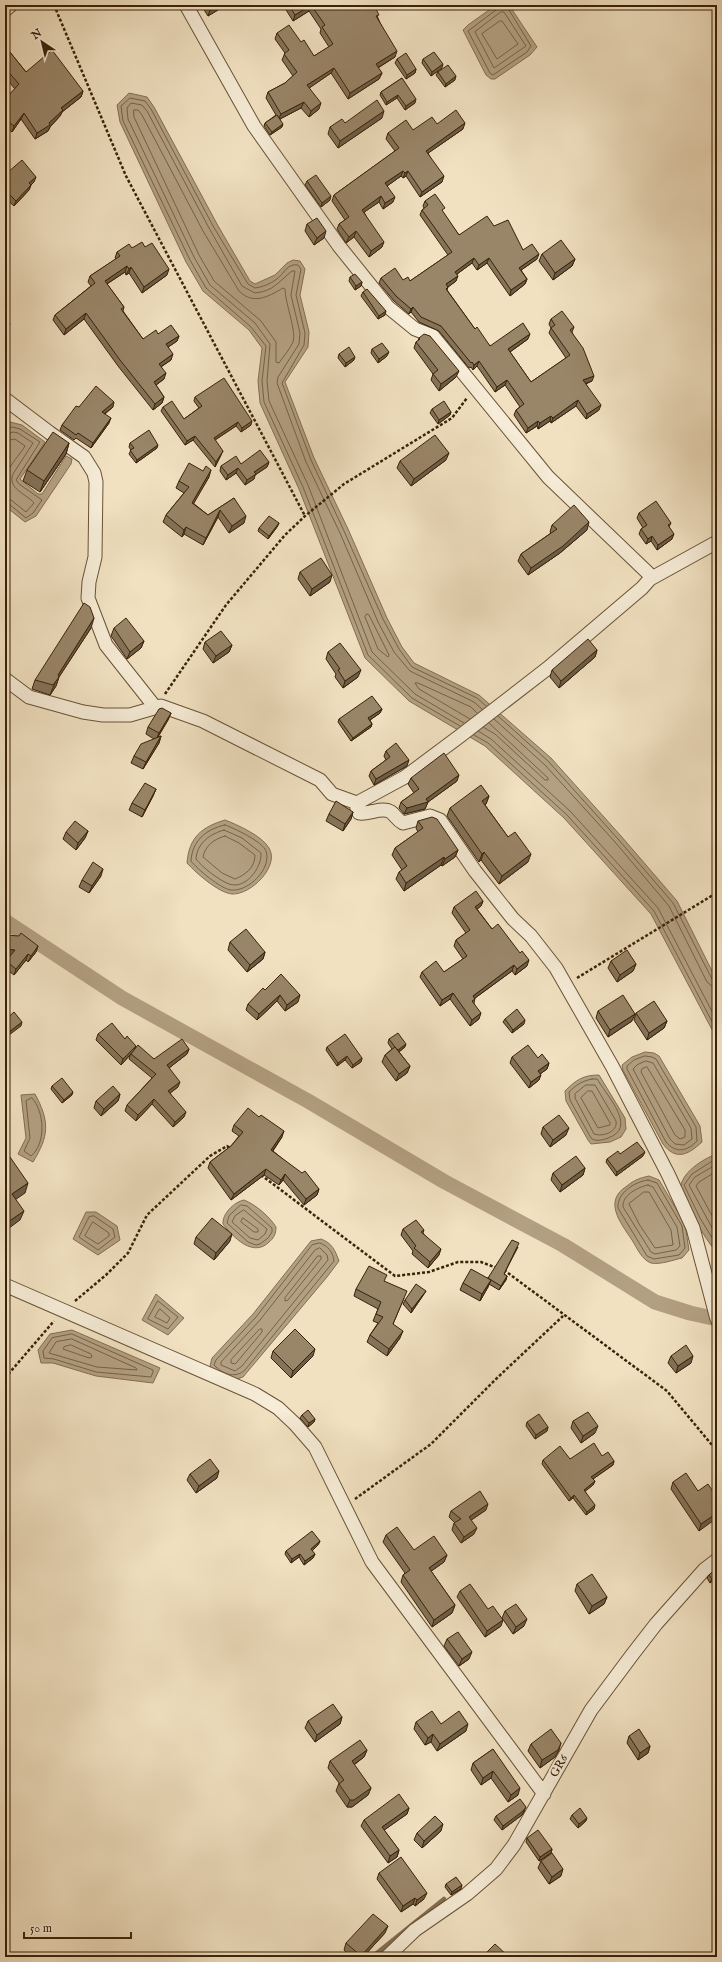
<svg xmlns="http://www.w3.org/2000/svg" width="722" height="1962" viewBox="0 0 722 1962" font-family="'IM FELL English',serif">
  <rect width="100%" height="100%" fill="#f1e1c1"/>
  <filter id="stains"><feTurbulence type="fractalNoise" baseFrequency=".005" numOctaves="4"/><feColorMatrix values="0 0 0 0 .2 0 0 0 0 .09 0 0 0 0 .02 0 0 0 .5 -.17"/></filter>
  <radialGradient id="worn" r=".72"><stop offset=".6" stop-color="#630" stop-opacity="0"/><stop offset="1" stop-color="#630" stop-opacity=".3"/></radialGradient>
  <path fill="#b3a082" stroke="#836e51" d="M496 5H509L537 47 530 55 495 79H491L486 75 463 30 468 25Z
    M129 93 147 97 154 107 217 224 250 281 255 284 275 275 287 263 293 260 300 261 305 269 300 295 309 332 308 347 285 382 314 458 348 529 387 618 402 647 414 663 479 695 551 758 621 836 677 901 717 981V1039L651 914 564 818 485 746 409 701 365 658 299 489 260 403 258 381 262 348 249 330 203 291 186 262 120 122 117 105Z
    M10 422 22 425 45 442 20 479 38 494H42L66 456 72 459 71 464 36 516 25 522 5 506V428Z
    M225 820C238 825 262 836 269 848 280 866 251 895 232 894 219 893 196 873 187 863 189 837 202 827 225 820Z
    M645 1052 654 1053 659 1056 700 1126 702 1142C688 1155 676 1161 663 1144L623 1070 622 1065 632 1057Z
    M599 1075 625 1118 626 1129 621 1137 610 1142 591 1144 588 1140 566 1101 565 1091C576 1080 583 1075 599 1075Z
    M35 1094C50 1122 49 1136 33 1162L18 1154 26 1138 21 1095Z
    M717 1154V1252C702 1237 690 1208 681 1189 679 1174 704 1158 717 1154Z
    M649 1176 659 1180 685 1224 689 1250 682 1258C673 1260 660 1265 651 1263 642 1260 637 1248 632 1240 620 1222 603 1201 627 1186 634 1180 640 1178 649 1176Z
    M244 1200C255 1204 270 1217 276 1227 276 1234 274 1238 268 1243 252 1257 233 1237 223 1224 222 1214 234 1202 244 1200Z
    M86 1212H96L117 1226 120 1240 98 1255 73 1239Z
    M321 1239C332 1243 335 1250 339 1261L327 1277 243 1377 234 1380 213 1370 210 1366 212 1358 253 1314 311 1241Z
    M156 1294 184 1318 168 1335 142 1320Z
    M72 1330 160 1368 153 1383 96 1376 53 1363H41L38 1350 50 1334Z"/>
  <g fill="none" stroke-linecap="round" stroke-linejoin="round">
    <path stroke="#766145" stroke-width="1" d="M498 5 496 10 468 31 490 73 493 75 527 52 531 46 506 5
      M501 12H504L526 46 494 68 475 32Z
      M500 21H502L518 44 497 59 482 34Z
      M134 110H138L142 115 203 231 239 291C253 305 268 297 283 288L285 289C285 303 297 332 293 342 290 349 283 357 279 363L276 362V342L261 321 214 281 199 255 134 117Z
      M5 429 12 427 20 429 40 442 16 480 19 484 42 500 33 513 26 518 9 504H5
      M5 435 13 432 18 433 33 443 13 474C7 489 27 494 34 503L26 512 11 500 5 499
      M5 441 15 439 25 446C16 461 0 472 9 491L5 493
      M367 614 369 615 389 655 388 657 378 649 365 617Z
      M498 716 548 761 618 839 673 903 712 979 717 982
      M470 719 419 689 415 683H418L471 707 477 713
      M494 719 545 765 615 842 669 906 707 982 712 986 717 987
      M464 723 415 694 372 652 308 485 269 401 267 381 270 344 255 323 210 285 194 257 128 119 127 108 131 103 142 105 147 111 209 228 242 286 255 293C274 291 278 282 292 271H295L291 295 300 333 299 344 278 377 277 383 306 462 340 533 378 622 394 652 410 671 474 702 482 709
      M460 726 412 698 368 655 303 487 264 402 262 381 266 346 251 327 206 288 190 260 123 121 121 106 130 98 145 101 151 109 213 226 248 284 255 288C263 287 270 284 277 279 284 274 287 263 298 265L301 269 296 295 305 333 304 345 282 383 311 460 344 531 383 619 399 649 412 667 477 698 486 706
      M483 727 495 734 545 780H548V778L489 723
      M478 731 491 739 570 811 658 908 717 1021
      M474 735 488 743 567 815 654 911 717 1031
      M225 825C234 828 263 842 266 851 272 869 248 892 231 890 221 889 197 869 191 861 192 841 206 829 225 825Z
      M224 830 242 838 261 853C262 867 246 890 229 884 219 880 203 868 196 859 197 843 210 834 224 830Z
      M225 836 239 843 255 855C255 868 245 875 235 879L222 873 203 857C205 846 214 839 225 836Z
      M645 1056 652 1057 656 1059 696 1127 697 1141C687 1151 676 1154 666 1142L627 1069V1066L634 1060Z
      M646 1061 653 1063 691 1128 692 1139 684 1145 675 1144 670 1139 633 1069 637 1065Z
      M647 1067 685 1130V1137L680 1139 675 1135 641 1072 642 1069Z
      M592 1079H597L599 1082C609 1098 637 1128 608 1138 603 1140 595 1142 591 1138L570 1100 569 1092C576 1085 582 1081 592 1079Z
      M586 1085H595L616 1121C618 1132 603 1137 594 1134L575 1098V1094Z
      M588 1091H592L610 1123V1125L598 1128 581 1098Z
      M32 1098C45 1112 46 1144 31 1156L24 1151 30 1138 26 1101Z
      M717 1158 692 1174 684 1185 700 1218 717 1246
      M717 1164 695 1177 689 1185 717 1237
      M717 1171 699 1182 696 1186 717 1225
      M648 1180 657 1183 682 1226 685 1248 679 1255 654 1259 647 1256 618 1208C617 1193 634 1182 648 1180Z
      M648 1185 653 1187 677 1227 680 1246 676 1250 655 1254 651 1252 623 1207C622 1195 638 1187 648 1185Z
      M644 1192H649L671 1230 673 1245 655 1248 639 1224 629 1204Z
      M241 1205 247 1206 272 1228V1232L268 1238 260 1244 256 1245 248 1242 227 1223 229 1216Z
      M244 1210 267 1229 265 1234 258 1240 250 1238 232 1222 235 1216Z
      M94 1216 113 1229 115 1237 98 1250 79 1237 89 1217Z
      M243 1218 258 1229V1232H254L241 1222Z
      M93 1222 109 1233V1236L98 1244 85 1236Z
      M320 1243C328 1246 333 1252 334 1261L245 1370C236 1378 225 1375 216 1367L214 1365 216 1360 256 1317 312 1245Z
      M320 1248 327 1255 328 1260 242 1366 235 1371 221 1365V1362L260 1320 315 1250Z
      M318 1256H321V1259L288 1300 285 1301V1298Z
      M158 1301 178 1317 168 1329 148 1319Z
      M160 1309 170 1318 167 1323 155 1317Z
      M260 1329H262V1332L237 1362 235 1364 231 1363V1360Z
      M72 1334 153 1370V1372L151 1377 96 1372 54 1359 44 1358 43 1351 52 1338Z
      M72 1339 136 1368 137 1370 97 1367 49 1353 56 1342Z
      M71 1345 91 1354 92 1357 89 1358 63 1349 64 1347Z"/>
    <path stroke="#836e51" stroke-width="4.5" d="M372 1957 444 1899"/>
    <path stroke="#b3a082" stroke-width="15" d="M5 921 122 998 308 1101 445 1182 563 1245 655 1302 690 1313 717 1319"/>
    <defs>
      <path id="minor" d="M186 5 254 126 339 246 388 307 415 329 433 336 548 477 649 574 650 579 642 588 548 668 460 736 405 777 357 803
        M5 10 11 5
        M5 399 50 433 84 457 94 473 96 482 95 557 89 582 88 598 106 645 155 707
        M650 579 717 542
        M5 679 29 697 83 712 103 715H130L161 706 203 721 320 780 332 794 357 803V809L359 813C368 815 382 806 391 812 395 815 397 820 403 823L430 816 440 820 475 871 513 919 531 936 556 968 612 1066 668 1174 693 1228 717 1319
        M5 1285 255 1394 278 1408 295 1424 315 1447 372 1562 544 1794
        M387 1957 415 1930 467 1894 496 1869 514 1845 591 1710 632 1655 656 1624 704 1570 717 1560"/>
    </defs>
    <use href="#minor" stroke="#685236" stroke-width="15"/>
    <path stroke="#3a2208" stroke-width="2.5" stroke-dasharray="3 2" stroke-linecap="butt" d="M54 5 126 176 305 516
      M165 694 226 605 285 535 305 516 344 484 452 418 467 398
      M577 978 713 895
      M261 1175 395 1276 429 1272 458 1262H481L497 1268
      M504 1270 667 1391 717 1451
      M75 1301 106 1275 128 1253 147 1215 210 1156 227 1146 231 1149
      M5 1378 54 1321
      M355 1499 431 1444 497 1378 563 1316"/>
    <use href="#minor" stroke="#f6ecd7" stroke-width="13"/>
  </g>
  <path fill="#847259" stroke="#3a2208" d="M201 5H226L208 16Z
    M283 5H376L374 6 378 18 395 57 378 68 382 73 379 79 348 99 331 73 309 88 319 109 309 117 301 108 280 119 282 127 270 135 264 126 265 123 276 115 266 98 268 92 285 83 293 76 282 60 285 53 275 39 277 33 301 42 314 56 329 47 320 33 321 29 309 11 293 21Z
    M5 46 26 72 83 91 81 97 62 112 60 116 50 127 48 131 35 139 21 119 12 132 5 127V102L7 97 15 89 5 77Z
    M397 59 416 69 415 73 406 79 395 63Z
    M423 59 442 68 431 76 422 63Z
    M438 72 455 80 445 87 436 75Z
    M402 78 415 103 405 110 397 98 386 105 380 95 381 92Z
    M382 118 338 148 328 134 330 127 345 123Z
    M437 124 463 129 428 153 442 182 420 197 406 176 403 178 401 176 387 186 393 202 383 209 379 202 364 212 382 247 369 257 354 237 346 243 337 229 339 224 345 220 332 201 334 195 395 151 386 139 388 133 413 130Z
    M5 170 7 173 34 182 31 185 29 190 14 206 5 198Z
    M307 181 330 200 321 207 305 185Z
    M425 201 443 213 459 235 494 226 523 250 537 259 521 270 527 279 525 284 510 296 487 263 477 270 472 263 457 274 456 281 448 287 447 290 475 329 490 346 528 339 510 352 531 382 566 358 549 333 551 328 549 324 551 319 574 327 572 332 592 381 586 384 599 410 586 419 576 406 551 423 550 421 538 429 537 426 526 433 514 415 516 410 520 407 505 385 495 392 477 366 473 370 471 367 469 368 439 331 419 322 411 312 409 314 394 301 379 283 381 278 410 281 448 255 420 215 422 210 424 208 423 206Z
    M307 224 324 238 314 245 305 231Z
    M132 248 167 275 142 293 129 273 126 275 125 272 107 284 124 307 123 311 143 339 158 334 179 336 177 341 168 347 171 360 161 367 164 379 156 385 164 397 162 403 153 410 118 366 84 319 64 335 53 320 55 315 91 286 88 282 90 276 116 259 115 258 117 252Z
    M542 254 575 259 572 266 553 280 539 261Z
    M350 277 362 282 361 286 355 290 349 281Z
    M363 292 385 315 378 319 361 296Z
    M419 338 456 377 439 391 431 380 433 374 414 348 416 342 418 341Z
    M372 349 387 356 378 363 371 353Z
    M339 354 354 360 345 367 338 358Z
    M195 397 251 425 241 432 236 426 215 440 221 455 215 467 193 440 185 445 161 411 163 407 184 419 199 408 194 401Z
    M79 407H113L105 414 109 423 91 448 76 438 74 440 60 430 62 425Z
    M432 409 451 412 450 415 438 424 430 413Z
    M69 443 66 454 40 492 23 481 27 470Z
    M130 443 157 448 136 463 129 454 131 450 129 447Z
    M446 460 411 486 397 468 400 461Z
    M269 462 267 467 255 475 254 479 245 485 236 473 226 480 220 471 221 466Z
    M209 477 193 503 208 515 234 498 244 523 229 533 218 517 203 545 184 534 182 537 163 522 166 515 184 493 176 488 179 481Z
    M639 513 671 523 669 527 672 539 657 550 651 541 646 544 639 534 641 529 643 528 637 518Z
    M279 523 277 527 268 539 258 531 259 528Z
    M552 525 587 530 560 553 528 575 518 561 521 554 551 533 550 532Z
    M300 572 330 582 310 596 298 579Z
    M91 628 59 677 56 686 50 695 32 689 35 680Z
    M114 628 144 641 141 648 127 659 111 636Z
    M205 642 232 645 229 652 213 663 203 649Z
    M597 650 595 657 559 688 550 677 552 670Z
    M328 652 358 677 343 688 335 677 336 674 326 659Z
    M382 709 380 713 370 720 372 724 371 727 351 741 338 722 339 719Z
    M171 713 168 720 158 737 161 736 159 743 143 769 131 763 134 756 154 739 146 734 148 727Z
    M386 751 407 766 374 785 369 776 371 771 386 760 384 756Z
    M411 778 457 781 428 802 425 809 404 814 399 808 401 802 414 793 408 784Z
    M156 789 153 796 142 817 129 810 132 803Z
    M489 796 486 804 485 805 508 837 528 862 499 884 481 860 479 862 447 816 450 808Z
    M353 812 351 819 343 831 326 821 329 814Z
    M418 821 458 850 455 857 442 866 441 865 404 891 396 879 399 872 402 870 392 855 395 848 418 832 416 828Z
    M88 831 85 838 76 850 63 839 66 832Z
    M101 876 89 893 79 887 82 880Z
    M483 901 481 906 477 909 492 929 527 966 515 975 512 971 475 998 474 1003 479 1019 470 1026 450 999 440 1006 420 977 422 972H444L463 959 454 946 456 940 466 933 452 913 454 907Z
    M230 942 265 952 263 959 247 972 228 950Z
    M38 946 36 952 28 962 26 960 14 975 5 968V964L6 961Z
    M611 961 636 964 633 971 617 982 608 968Z
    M265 990 298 1002 285 1011 277 1001 257 1020 246 1010 248 1004Z
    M598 1011 632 1021 608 1037 596 1018Z
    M636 1013 667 1021 664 1028 647 1040 634 1020Z
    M505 1019 524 1024 512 1033 503 1022Z
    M98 1034 125 1039 135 1048 154 1059 189 1049 187 1054 169 1068 178 1087 170 1093 184 1117 173 1127 152 1104 136 1121 125 1111 127 1105 152 1078 129 1059 130 1055 121 1065 96 1040Z
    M389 1039 405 1047 399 1052 410 1066 407 1073 396 1081 382 1062 385 1055 392 1049 388 1043Z
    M327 1047 362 1058 361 1062 352 1068 345 1060 337 1066 326 1050Z
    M512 1057 549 1063 547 1069 540 1074 539 1080 529 1088 510 1063Z
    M52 1086 72 1095 62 1103 51 1089Z
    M120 1094 118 1101 101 1116 94 1108 96 1101Z
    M234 1125 282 1137 273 1151 319 1189 317 1195 304 1205 283 1180 279 1185 264 1175 231 1200 208 1168 210 1162 231 1146 239 1136 232 1131Z
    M543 1127 566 1135 550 1147 541 1134Z
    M620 1154 643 1156 616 1176 606 1162 607 1159Z
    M585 1168 583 1175 560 1192 551 1180 553 1173Z
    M403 1229 424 1230 423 1233 439 1255 428 1268 412 1254 413 1251 401 1235Z
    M196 1237 230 1241 214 1260 194 1244Z
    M518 1247 504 1274 507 1276 506 1280 499 1290 489 1284 488 1287 480 1301 460 1290 463 1283 488 1278Z
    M385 1282 404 1298 393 1324 400 1338 387 1356 367 1342 370 1335 378 1323 373 1321 378 1309 354 1296 356 1289Z
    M424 1294 411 1313 403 1304 405 1300Z
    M273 1351 313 1356 291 1378 271 1358Z
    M671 1356 691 1363 676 1373 668 1363Z
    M302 1415 315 1419 314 1422 308 1427 300 1418Z
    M573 1421 595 1433 581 1443 571 1428Z
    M527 1422 548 1427 547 1431 535 1439 526 1426Z
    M602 1456 614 1461 613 1465 593 1479 595 1481 593 1485 585 1491 594 1509 586 1515 573 1498 569 1501 542 1464 543 1460 570 1459Z
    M190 1474 217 1478 196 1493 187 1480Z
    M673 1482 717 1498 699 1531 671 1489Z
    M486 1510 471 1520 474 1534 461 1543 452 1530 454 1523H455L449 1517 451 1511Z
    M386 1535 414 1550 447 1555 444 1562 431 1571 455 1605 452 1613 432 1627 401 1582 403 1575 405 1573 383 1542Z
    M320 1541 318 1545 312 1551 315 1554 313 1558 304 1565 299 1557 291 1563 285 1554 286 1551Z
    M717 1568 710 1583 707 1578 709 1575Z
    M577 1584 607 1597 604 1604 589 1614 575 1591Z
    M460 1591 501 1626 485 1637 457 1597Z
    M505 1611 524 1626 513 1634 502 1618Z
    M447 1639 469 1659 459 1666 444 1646Z
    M342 1717 340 1724 315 1742 305 1728 308 1721Z
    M416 1722 441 1724 466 1731 437 1751 431 1742 425 1745 414 1729Z
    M629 1736 650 1746 648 1753 638 1760 627 1743Z
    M531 1744 559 1750 555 1757 540 1768 528 1751Z
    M493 1749 518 1795 508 1802 491 1778 481 1785 471 1770 473 1763Z
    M367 1750 364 1757 354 1765 371 1788 368 1795 352 1807H347L336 1791 339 1783 328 1768 330 1761Z
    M409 1808 407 1814 384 1830 399 1850 397 1857 388 1863 361 1826 364 1820Z
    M525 1810 522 1815 502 1830 494 1820 496 1816Z
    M572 1815 586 1821 578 1828 570 1819Z
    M441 1831 422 1848 414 1840 417 1833Z
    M527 1838 552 1849 551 1853 539 1861 526 1842Z
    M541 1861 561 1876 549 1884 538 1868Z
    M379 1873 424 1899 415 1906 413 1904 401 1912 377 1879Z
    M446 1884 461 1889 451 1895 445 1887Z
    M385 1933 363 1957H351L344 1950 346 1943Z"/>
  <path fill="#6b5d49" stroke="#3a2208" d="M219 5H226L208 16 210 10Z
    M311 5 309 11 293 21 295 15Z
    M397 51 395 57 374 70 376 64Z
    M443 64 442 68 431 76 432 72Z
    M334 68 331 73 305 91 307 85Z
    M416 69 415 73 406 79 407 75Z
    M382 73 379 79 348 99 350 93Z
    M456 76 455 80 445 87 446 84Z
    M83 91 81 97 62 112 60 116 50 127 48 131 35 139 37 133 49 123 61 108Z
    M398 95 397 98 386 105 387 102Z
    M416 99 415 103 405 110 406 106Z
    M304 102 301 108 278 120 281 114Z
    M321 103 319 109 309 117 311 111Z
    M384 111 382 118 338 148 340 141Z
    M24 113 21 119 12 132 14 126Z
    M465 123 463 129 424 156 426 151Z
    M283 124 282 127 270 135 272 132Z
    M403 171 401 176 383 189 385 183Z
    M408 171 406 176 403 178 405 173Z
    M444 176 442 182 420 197 422 192Z
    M36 177 34 182 31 185 29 190 14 206 16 201 29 183Z
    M331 196 330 200 321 207 322 203Z
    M381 196 379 202 360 215 362 210Z
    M395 197 393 202 383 209 385 203Z
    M326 231 324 238 314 245 317 238Z
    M356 231 354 237 346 243 349 237Z
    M384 242 382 247 369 257 371 251Z
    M539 254 537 259 517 273 519 268Z
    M474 258 472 263 453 277 455 272Z
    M489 258 487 263 477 270 479 265Z
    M575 259 572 266 553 280 555 273Z
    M127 266 125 272 102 287 105 281Z
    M131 267 129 273 126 275 129 269Z
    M169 269 167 275 142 293 144 287Z
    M458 276 456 281 444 290 446 284Z
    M527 279 525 284 510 296 511 290Z
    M362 282 361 286 355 290 356 286Z
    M413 307 411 312 409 314 411 309Z
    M386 311 385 315 378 319 379 316Z
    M86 313 84 319 64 335 66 329Z
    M10 323 7 333 5 335V329Z
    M530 334 528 339 507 354 508 349Z
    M179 336 177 341 164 350 166 344Z
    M389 352 387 356 378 363 379 359Z
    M173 354 171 360 157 369 159 364Z
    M355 357 354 360 345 367 346 363Z
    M479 361 477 366 473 370 474 365Z
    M459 371 456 377 439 391 441 384Z
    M166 373 164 379 152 388 154 382Z
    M594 376 592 381 581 385 583 380Z
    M507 380 505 385 495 392 497 387Z
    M164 397 162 403 153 410 155 404Z
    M578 400 576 406 551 423 553 418Z
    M114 402 113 407 100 417 102 412Z
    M601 405 599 410 586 419 587 414Z
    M451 412 450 415 438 424 439 420Z
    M551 416 550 421 538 429 540 423Z
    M111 418 109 423 91 448 93 443Z
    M252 421 251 425 241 432 242 428Z
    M538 421 537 426 526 433 528 428Z
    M238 422 236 426 212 442 214 438Z
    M195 436 193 440 185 445 187 441Z
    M69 443 66 454 40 492 44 481Z
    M158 445 157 448 136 463 137 460Z
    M223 451 215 467 216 462Z
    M449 453 446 460 411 486 414 479Z
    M269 462 267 467 255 475 254 479 245 485 247 480 254 472Z
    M238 468 236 473 226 480 228 475Z
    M211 470 209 477 190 510 192 503Z
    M220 510 218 517 203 545 206 538Z
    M246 516 244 523 229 533 232 526Z
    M589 522 587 530 560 553 528 575 531 568Z
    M279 523 277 527 268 539 269 536Z
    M186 527 184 534 182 537 184 530Z
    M674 534 672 539 657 550 658 545Z
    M652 536 651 541 646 544 648 539Z
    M332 575 330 582 310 596 312 589Z
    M94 618 91 628 59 677 56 686 50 695 58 675Z
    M144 641 141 648 127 659 130 652Z
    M232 645 229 652 213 663 216 656Z
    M597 650 595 657 559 688 561 681Z
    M361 670 358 677 343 688 345 681Z
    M382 709 380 713 367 722 368 718Z
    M171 713 168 720 156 740 159 733Z
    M372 724 371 727 351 741 353 738Z
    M161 736 159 743 143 769 146 762Z
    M409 760 407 766 374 785 376 779Z
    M459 775 457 781 428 802 425 809 404 814 407 808 426 799Z
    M156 789 153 796 142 817 145 810Z
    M489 796 486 804 479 809 482 801Z
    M353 812 351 819 343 831 345 824Z
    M88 831 85 838 76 850 78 843Z
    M458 850 455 857 442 866 445 859Z
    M484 852 481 860 479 862 482 854Z
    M531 854 528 862 499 884 502 876Z
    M444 857 441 865 404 891 406 883Z
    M103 869 101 876 89 893 92 886Z
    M483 901 481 906 473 912 475 907Z
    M38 946 36 952 28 962 31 956Z
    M5 949 15 950 12 956H5Z
    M265 952 263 959 247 972 250 965Z
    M28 954 26 960 14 975 16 969Z
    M529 960 527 966 515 975 517 969Z
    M636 964 633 971 617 982 620 975Z
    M514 965 512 971 471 1001 473 996Z
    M453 993 450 999 440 1006 442 1000Z
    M280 995 277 1001 257 1020 259 1014Z
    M300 995 298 1002 285 1011 287 1005Z
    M481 1013 479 1019 470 1026 472 1020Z
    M635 1014 632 1021 608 1037 610 1030Z
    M525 1020 524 1024 512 1033 513 1030Z
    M667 1021 664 1028 647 1040 649 1033Z
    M22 1022 21 1026 5 1038V1035Z
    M406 1044 405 1047 396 1054 397 1051Z
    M136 1046 134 1051 130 1055 121 1065 123 1059Z
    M189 1049 187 1054 165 1071 167 1065Z
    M347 1056 345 1060 337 1066 338 1063Z
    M362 1058 361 1062 352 1068 353 1065Z
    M549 1063 547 1069 536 1077 538 1071Z
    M410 1066 407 1073 396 1081 399 1074Z
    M541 1075 539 1080 529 1088 531 1082Z
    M180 1082 178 1087 166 1096 168 1091Z
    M73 1092 72 1095 62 1103 64 1100Z
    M120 1094 118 1101 101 1116 104 1109Z
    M154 1099 152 1104 136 1121 138 1115Z
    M186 1112 184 1117 173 1127 175 1122Z
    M569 1128 566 1135 550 1147 553 1140Z
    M284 1131 282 1137 269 1156 271 1150Z
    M645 1152 643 1156 616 1176 617 1172Z
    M585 1168 583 1175 560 1192 562 1185Z
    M266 1169 264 1175 231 1200 234 1194Z
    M285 1174 283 1180 279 1185 281 1180Z
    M28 1183 25 1193 9 1204 12 1194Z
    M319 1189 317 1195 304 1205 306 1199Z
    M24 1211 20 1220 5 1231V1224Z
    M232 1234 230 1241 214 1260 216 1253Z
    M441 1249 439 1255 428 1268 430 1262Z
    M507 1276 506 1280 499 1290 501 1286Z
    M491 1280 488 1287 480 1301 482 1294Z
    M426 1291 424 1294 411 1313 412 1309Z
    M403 1331 400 1338 387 1356 389 1349Z
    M315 1349 313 1356 291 1378 293 1371Z
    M693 1356 691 1363 676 1373 678 1366Z
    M315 1419 314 1422 308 1427 309 1423Z
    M598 1426 595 1433 581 1443 583 1436Z
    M548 1427 547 1431 535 1439 536 1435Z
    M614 1461 613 1465 590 1481 591 1477Z
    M219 1471 217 1478 196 1493 199 1486Z
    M595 1481 593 1485 583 1493 584 1490Z
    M574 1495 573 1498 569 1501 571 1498Z
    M488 1504 486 1510 467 1523 469 1517Z
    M595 1505 594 1509 586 1515 587 1512Z
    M717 1513V1518L699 1531 701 1524Z
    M477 1528 474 1534 461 1543 464 1537Z
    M320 1541 318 1545 310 1553 311 1549Z
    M300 1554 299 1557 291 1563 292 1559Z
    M315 1554 313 1558 304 1565 305 1561Z
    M447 1555 444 1562 426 1575 429 1568Z
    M717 1576V1578L710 1583 712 1579Z
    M607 1597 604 1604 589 1614 592 1606Z
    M455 1605 452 1613 432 1627 434 1620Z
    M527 1619 524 1626 513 1634 516 1627Z
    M503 1620 501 1626 485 1637 487 1631Z
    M472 1652 469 1659 459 1666 462 1659Z
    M342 1717 340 1724 315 1742 317 1735Z
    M468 1724 466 1731 437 1751 440 1744Z
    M433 1734 431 1742 425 1745 428 1738Z
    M561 1743 559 1750 555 1757 540 1768 542 1760Z
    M650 1746 648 1753 638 1760 640 1753Z
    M367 1750 364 1757 349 1768 352 1761Z
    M493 1771 491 1778 481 1785 483 1778Z
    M371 1788 368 1795 352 1807H347L350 1800Z
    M520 1788 518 1795 508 1802 511 1795Z
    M526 1807 522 1815 502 1830 503 1826Z
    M409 1808 407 1814 380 1833 382 1827Z
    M587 1818 586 1821 578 1828 579 1824Z
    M443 1824 441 1831 422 1848 424 1841Z
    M552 1849 551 1853 539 1861 540 1857Z
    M399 1850 397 1857 388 1863 390 1856Z
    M563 1869 561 1876 549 1884 552 1877Z
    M462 1885 461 1889 451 1895 452 1892Z
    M427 1893 424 1899 415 1906 417 1900Z
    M415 1898 413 1904 401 1912 403 1906Z
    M388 1926 385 1933 363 1957H360Z"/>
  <path fill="#998568" stroke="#3a2208" d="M207 5H219L210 10Z
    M289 5H374L379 15 376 16 397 51 376 64 382 73 350 93 334 68 307 85 321 103 311 111 304 102 281 114 268 92 285 83 297 72 284 54 289 50 277 33 289 25 301 42 304 40 314 56 333 44 322 27 325 25 311 5 295 15Z
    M5 46 26 72 52 50 83 91 61 108 63 110 49 123 50 125 37 133 24 113 14 126 5 119V104L9 99 7 97 19 84 5 68Z
    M434 52 443 64 432 72 423 59Z
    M406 53 416 69 407 75 397 59Z
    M448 65 456 76 446 84 438 72Z
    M402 78 416 99 406 106 398 95 387 102 381 92Z
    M377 100 384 111 340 141 330 127 342 119 345 123Z
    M456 110 465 123 426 151 444 176 422 192 408 171 405 173 403 171 385 183 395 197 385 203 381 196 362 210 384 242 371 251 356 231 349 237 339 224 349 217 334 195 399 148 388 133 406 120 413 130 432 117 437 124Z
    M277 115 283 124 272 132 265 123Z
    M22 160 36 177 29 183 31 185 16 201 5 190V170L7 173Z
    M316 175 331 196 322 203 307 181Z
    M435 194 445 208 442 210 459 235 487 216 494 226 508 220 523 250 532 244 539 254 519 268 527 279 511 290 489 258 479 265 474 258 455 272 458 276 446 284 448 287 446 289 475 329 477 327 490 346 523 323 530 334 508 349 531 382 570 355 551 328 555 325 551 319 562 311 574 327 570 330 583 348 594 376 583 380 601 405 587 414 578 400 553 418 551 416 540 423 538 421 528 428 516 410 524 404 507 380 497 387 479 361 474 365 472 362 471 363 441 326 421 317 413 307 411 309 396 296 381 278 395 268 403 280 408 277 410 281 452 252 422 210 428 205 425 201Z
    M317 218 326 231 317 238 307 224Z
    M561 240 575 259 555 273 542 254Z
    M142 242 145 247 152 243 169 269 144 287 131 267 129 269 127 266 105 281 124 307 121 309 143 339 156 330 158 334 171 325 179 336 166 344 173 354 159 364 166 373 154 382 164 397 155 404 120 360 86 313 66 329 55 315 95 283 90 276 120 256 117 252 129 244 132 248Z
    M355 274 362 282 356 286 350 277Z
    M367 289 386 311 379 316 363 292Z
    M5 318 10 323 5 329Z
    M424 334 430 336 459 371 441 384 433 374 438 370 416 342 420 339 419 338Z
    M382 343 389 352 379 359 372 349Z
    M349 347 355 357 346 363 339 354Z
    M224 378 252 421 242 428 238 422 214 438 223 451 216 462 195 436 187 441 163 407 172 401 184 419 202 406 195 397Z
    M96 386 114 402 102 412 111 418 93 443 78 433 76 435 62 425 76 406 79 407Z
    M444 401 451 412 439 420 432 409Z
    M149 430 158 445 137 460 130 450 134 448 130 443Z
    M53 432 69 443 44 481 27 470Z
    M435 435 449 453 414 479 400 461Z
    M260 450 269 462 254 472 256 474 247 480 238 468 228 475 221 466 236 456 241 464Z
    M189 463 203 471 206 466 211 470 192 503 208 515 234 498 246 516 232 526 220 510 206 538 186 527 184 530 166 515 189 487 179 481Z
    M656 501 671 523 668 525 674 534 658 545 652 536 648 539 641 529 647 525 639 513Z
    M574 505 589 522 563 546 531 568 521 554 557 529 552 525Z
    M269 516 279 523 269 536 259 528Z
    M321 558 332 575 312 589 300 572Z
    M84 603 90 607 94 618 58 675 59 677 53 685 35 680Z
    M126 618 144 641 130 652 114 628Z
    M221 631 232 645 216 656 205 642Z
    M588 639 597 650 561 681 552 670Z
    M340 643 361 670 345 681 338 670 340 669 328 652Z
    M372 696 382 709 368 718 372 724 353 738 339 719Z
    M162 708 171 713 159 733 148 727 159 709Z
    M161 736 146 762 134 756 141 744Z
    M396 743 409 760 376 779 371 771 390 757 386 751Z
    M444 753 459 775 426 799 428 802 407 808 401 802 419 789 411 778Z
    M145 783 156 789 145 810 132 803Z
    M481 785 489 796 482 801 508 837 515 832 531 854 502 876 484 852 482 854 450 808Z
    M336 801 353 812 345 824 329 814Z
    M432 817 437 819 458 850 445 859 444 857 406 883 399 872 407 866 395 848 423 828 418 821Z
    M75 821 88 831 78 843 66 832Z
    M93 862 103 869 92 886 82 880Z
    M476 891 483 901 475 907 492 929 498 924 520 953 522 951 529 960 517 969 514 965 473 996 475 999 472 1001 481 1013 472 1020 453 993 442 1000 422 972 436 961 444 972 467 956 456 940 470 930 454 907Z
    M246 929 265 952 250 965 230 942Z
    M21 933 38 946 31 956 28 954 16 969 6 961 15 950 5 949V935L19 936Z
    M627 950 636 964 620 975 611 961Z
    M281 974 300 995 287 1005 280 995 259 1014 248 1004 263 988 265 990Z
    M623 995 635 1014 610 1030 598 1011Z
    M654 1001 667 1021 649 1033 636 1013Z
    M517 1009 525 1020 513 1030 505 1019Z
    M14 1012 22 1022 5 1035V1020Z
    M112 1023 125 1039 127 1036 136 1046 123 1059 98 1034Z
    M398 1033 406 1044 398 1050 395 1047 389 1039Z
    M345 1034 362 1058 353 1065 347 1056 338 1063 327 1047Z
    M182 1039 189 1049 167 1065 180 1082 168 1091 186 1112 175 1122 154 1099 138 1115 127 1105 156 1074 131 1054 138 1045 154 1059Z
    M528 1045 538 1058 542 1054 549 1063 538 1071 541 1075 531 1082 512 1057Z
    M395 1047 410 1066 399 1074 385 1055Z
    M62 1078 73 1092 64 1100 52 1086Z
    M113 1086 120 1094 104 1109 96 1101Z
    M248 1108 259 1117 261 1115 284 1131 271 1150 302 1173 305 1171 319 1189 306 1199 285 1174 281 1180 266 1169 234 1194 210 1162 231 1146 243 1132 234 1125Z
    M559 1115 569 1128 553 1140 543 1127Z
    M637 1142 645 1152 617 1172 607 1159 618 1151 620 1154Z
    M576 1156 585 1168 562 1185 553 1173Z
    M10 1157 28 1183 12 1194 24 1211 5 1224V1175L6 1174 5 1173V1161Z
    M212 1218 232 1234 216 1253 196 1237Z
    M416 1220 424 1230 421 1232 441 1249 430 1262 414 1248 416 1246 403 1229Z
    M512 1240 519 1243 504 1274 507 1276 501 1286 488 1278Z
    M369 1266 387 1275 384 1281 407 1291 393 1324 403 1331 389 1349 370 1335 383 1317 376 1314 381 1302 356 1289Z
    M471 1269 491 1280 482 1294 463 1283Z
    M416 1284 426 1291 412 1309 405 1300Z
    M295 1329 315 1349 293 1371 273 1351Z
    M686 1345 693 1356 678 1366 671 1356Z
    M308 1410 315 1419 309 1423 302 1415Z
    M588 1412 598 1426 583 1436 573 1421Z
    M539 1414 548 1427 536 1435 527 1422Z
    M594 1443 602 1456 608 1452 614 1461 591 1477 595 1481 584 1490 595 1505 587 1512 574 1495 571 1498 543 1460 560 1446 570 1459Z
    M210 1459 219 1471 199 1486 190 1474Z
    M686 1473 698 1491 708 1484 717 1498V1513L701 1524 673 1482Z
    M480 1491 488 1504 469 1517 477 1528 464 1537 454 1523 461 1519 451 1511Z
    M397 1527 414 1550 434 1536 447 1555 429 1568 455 1605 434 1620 403 1575 410 1570 386 1535Z
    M312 1531 320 1541 311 1549 315 1554 305 1561 300 1554 292 1559 286 1551Z
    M717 1568V1576L712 1579 709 1575Z
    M592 1574 607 1597 592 1606 577 1584Z
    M470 1584 488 1609 493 1606 503 1620 487 1631 460 1591Z
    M516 1604 527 1619 516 1627 505 1611Z
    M458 1632 472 1652 462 1659 447 1639Z
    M333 1704 342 1717 317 1735 308 1721Z
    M432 1711 441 1724 459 1711 468 1724 440 1744 433 1734 428 1738 416 1722Z
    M551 1729 561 1743 558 1750 542 1760 531 1744Z
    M639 1729 650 1746 640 1753 629 1736Z
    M360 1740 367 1750 352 1761 371 1788 354 1800H350L339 1784 344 1780 330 1761Z
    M493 1749 520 1788 511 1795 493 1771 483 1778 473 1763Z
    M399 1794 409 1808 382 1827 399 1850 390 1856 364 1820Z
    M520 1799 526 1807 523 1811 503 1826 496 1816Z
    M580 1808 587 1818 579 1824 572 1815Z
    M435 1816 443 1824 424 1841 417 1833Z
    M538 1830 552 1849 540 1857 527 1838Z
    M552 1853 563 1869 552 1877 541 1861Z
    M401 1857 427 1893 417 1900 415 1898 403 1906 379 1873Z
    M456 1877 462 1885 452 1892 446 1884Z
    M373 1914 388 1926 361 1956 346 1943Z
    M495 1944 509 1957H482Z"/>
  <g text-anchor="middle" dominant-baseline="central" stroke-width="4" stroke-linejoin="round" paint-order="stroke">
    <g font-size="12" fill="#3a2208" stroke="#f6ecd7">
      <text transform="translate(559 1766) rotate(-61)">GR6</text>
    </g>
  </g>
  <rect width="722" height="1962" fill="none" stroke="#f1e1c1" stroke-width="20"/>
  <rect x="6" y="6" width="710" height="1950" fill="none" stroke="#3a2208" stroke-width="2"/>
  <rect x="10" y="10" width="702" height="1942" fill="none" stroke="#3a2208"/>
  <g transform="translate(42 42) rotate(325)" stroke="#f6ecd7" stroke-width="3" paint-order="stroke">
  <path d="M0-3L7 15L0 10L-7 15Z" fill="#3a2208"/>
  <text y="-6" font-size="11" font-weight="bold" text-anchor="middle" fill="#3a2208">N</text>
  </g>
  <path d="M24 1932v6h107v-6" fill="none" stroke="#3a2208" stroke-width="2"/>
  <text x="30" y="1932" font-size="12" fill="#3a2208" stroke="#f6ecd7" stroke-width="3" paint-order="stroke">50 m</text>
  <rect width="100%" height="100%" filter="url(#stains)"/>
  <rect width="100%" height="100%" fill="url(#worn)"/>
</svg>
